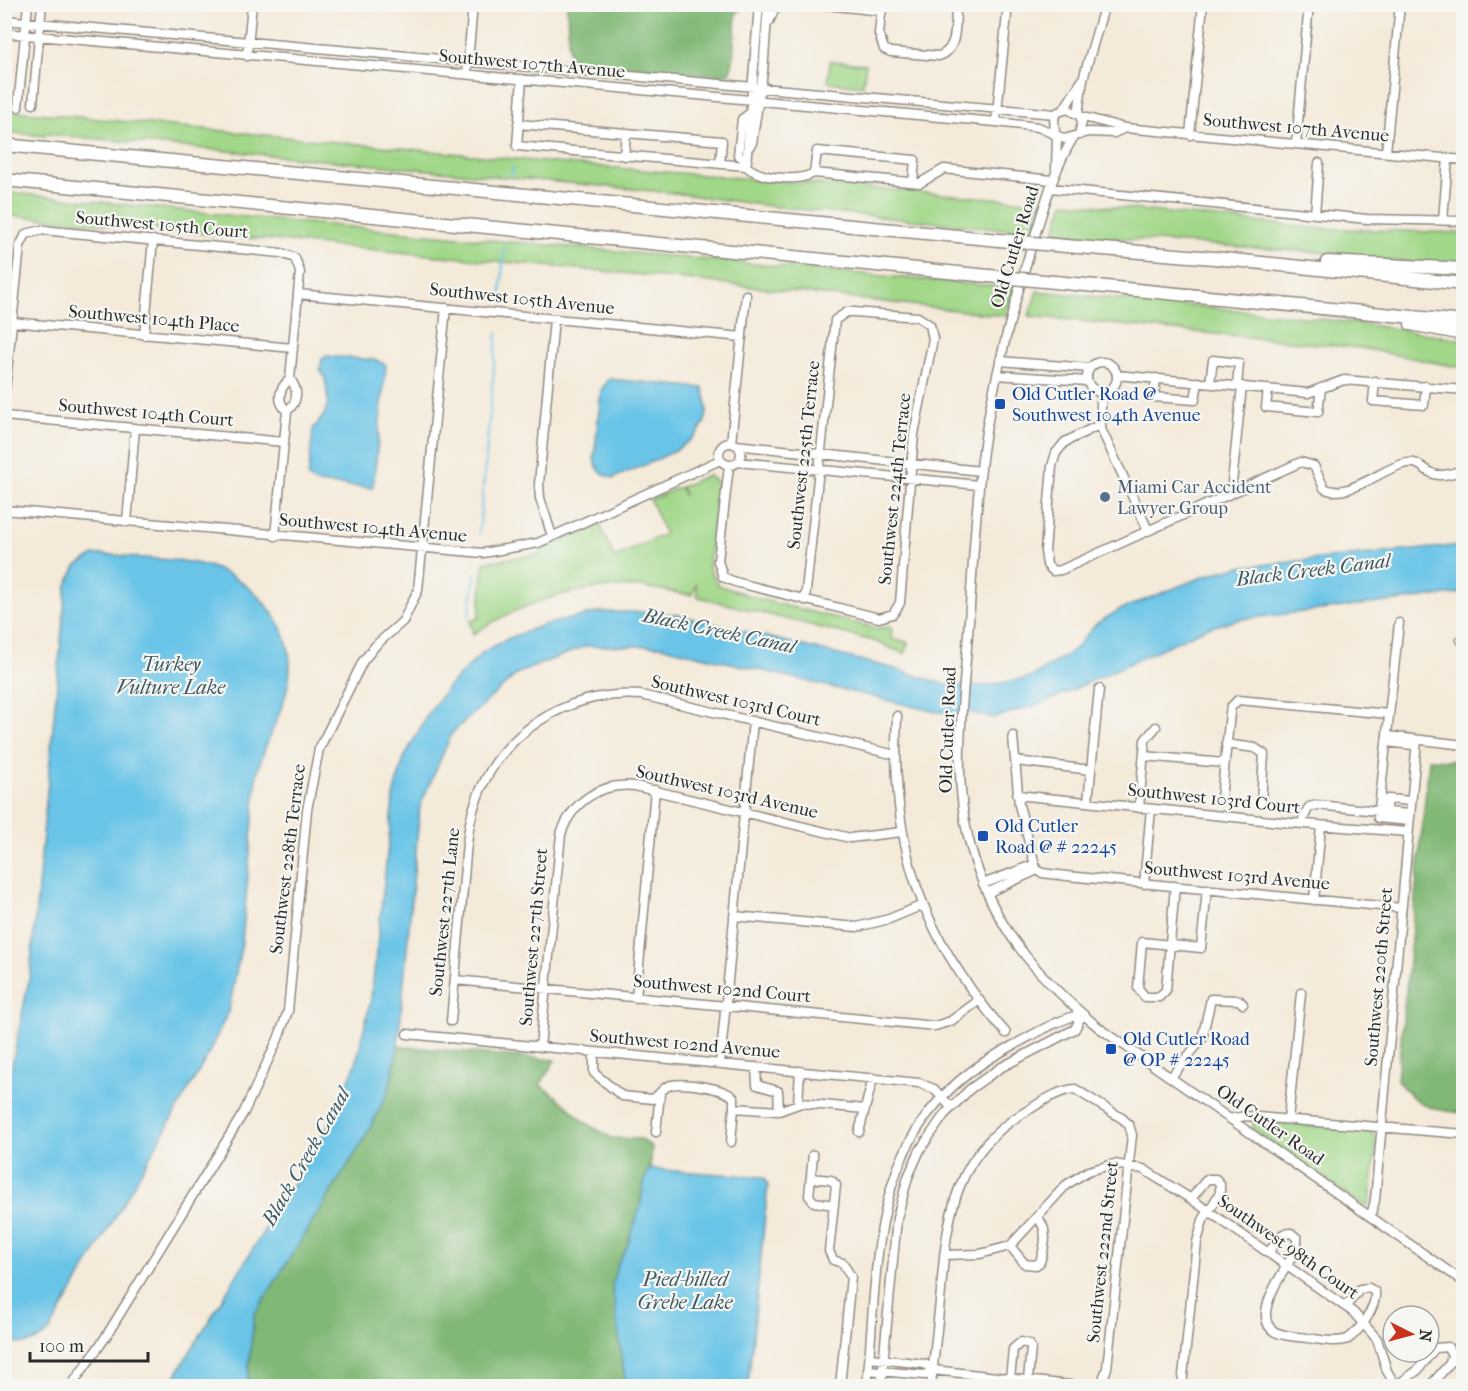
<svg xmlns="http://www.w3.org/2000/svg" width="1468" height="1391" viewBox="0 0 1468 1391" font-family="'IM FELL French Canon',serif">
  <rect width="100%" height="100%" fill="#f6f6f2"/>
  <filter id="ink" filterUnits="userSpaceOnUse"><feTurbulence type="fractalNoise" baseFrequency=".0167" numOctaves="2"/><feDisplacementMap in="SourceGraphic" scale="12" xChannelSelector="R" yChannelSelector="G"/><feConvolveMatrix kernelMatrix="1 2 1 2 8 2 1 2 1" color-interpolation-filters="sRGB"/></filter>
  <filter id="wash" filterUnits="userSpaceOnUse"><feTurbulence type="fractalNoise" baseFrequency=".008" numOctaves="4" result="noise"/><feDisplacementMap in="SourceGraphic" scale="24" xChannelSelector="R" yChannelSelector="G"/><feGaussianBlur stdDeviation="1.35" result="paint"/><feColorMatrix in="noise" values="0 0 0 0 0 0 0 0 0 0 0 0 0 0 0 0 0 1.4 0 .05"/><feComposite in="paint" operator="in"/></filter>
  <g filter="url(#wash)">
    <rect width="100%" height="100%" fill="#f4ead9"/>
    <path fill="#a1d788" stroke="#66815a" stroke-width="1.5" d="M830 61 866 64 863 86 828 82Z
      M5 110 566 164 1041 202 1032 232 769 206 674 193 46 134 45 136 5 132Z
      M4 192 286 221 1014 288 1006 316 684 279 5 215Z
      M1064 202 1313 228 1463 233V265L1343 258V254L1054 234Z
      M1037 291C1179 306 1322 314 1463 340V368L1361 348 1029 316Z
      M708 475 717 482 709 568 718 585 759 599 876 628 892 627 891 639 908 642 905 654 874 641 698 597 696 585 692 595C675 593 658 589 641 587 582 583 522 602 473 634L470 621 479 618 484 562 540 554V551L600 524 614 558 665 534 650 500 680 487 685 496 681 487Z
      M1253 1121 1372 1131 1377 1141 1370 1202 1367 1206 1361 1204 1253 1130Z"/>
    <path fill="#80b874" stroke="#567250" stroke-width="1.5" d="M567 5V4L746 5 736 14 733 62 729 74 717 75 578 65 569 59Z
      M1429 759 1463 761 1462 1113C1429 1109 1419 1108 1397 1080Z
      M398 1046 555 1060 540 1085 556 1096 585 1122 611 1138 641 1139 652 1147 650 1169 645 1178 640 1207 627 1247 617 1265 620 1340 626 1386H247L254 1315 363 1141 388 1092Z"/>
    <path fill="#69c4e7" stroke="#4a7889" stroke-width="1.5" d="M327 356 376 360 386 365 373 488 316 483 308 478 313 429 324 415 328 403 325 377 320 370 322 359Z
      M609 379 703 388C706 398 709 411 705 421 694 450 641 465 614 478 602 475 598 471 594 460L601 390Z
      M1463 545V593L1242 619 1206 628 1046 702 993 718 974 713 936 712 659 646H586L518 673 452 733 420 806 398 1046 388 1092 363 1141 254 1315 247 1386H169L334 1116 356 1063 371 999 394 792 404 758 426 717 447 688 483 652 507 639 543 625 600 612H652L678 615 892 668 946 685 985 686 1032 677 1073 651 1096 624 1119 610 1210 574 1238 567Z
      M94 555C110 553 128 557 144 558 168 560 194 560 216 569 254 583 290 623 290 665 290 704 265 737 257 774L242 942 229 1010 206 1059 49 1332C35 1344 22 1347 5 1340V1100L30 974 66 587 76 566Z
      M650 1169 763 1177 768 1185 748 1386H626L612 1286 617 1265 627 1247 640 1207 645 1178Z"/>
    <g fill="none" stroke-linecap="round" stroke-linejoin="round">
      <path stroke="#69c4e7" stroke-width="2" d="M512 176 513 167
        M501 293 504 246
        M479 534 497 333
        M469 616 475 573"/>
    </g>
  </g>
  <g filter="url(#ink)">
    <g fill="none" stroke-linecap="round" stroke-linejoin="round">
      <defs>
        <path id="minor" d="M817 4 882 11
          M882 4 879 34 884 49 891 52 939 56C959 50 955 22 956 4
          M4 20 1055 114
          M769 22 774 10 781 4
          M4 33 996 122 1038 127 1065 139 1088 132 1114 133 1125 128
          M247 56 252 4
          M467 74 473 4
          M522 79 517 146 746 166C760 179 798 182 814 173L920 183 944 169 1052 180
          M33 104 42 4
          M18 107 28 4
          M1064 109 1081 82
          M1078 114 1083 79 1105 4
          M1080 116 1125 128 1464 160
          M996 122 1008 4
          M518 124 722 141 720 164
          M1055 134 1054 117 1058 112 1068 109 1080 116 1082 122 1079 135
          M1190 135 1203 4
          M1073 138C1053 171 1044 208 1032 245 1012 310 994 377 984 444 975 507 973 571 968 634 963 705 951 778 971 848 993 927 1036 976 1098 1027L1464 1282
          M1296 144 1309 4
          M748 148 752 143 763 72 768 4
          M1386 152 1400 4
          M624 156 626 133
          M747 161 738 155 742 119 749 114
          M746 166 759 4
          M1056 169 1057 136
          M814 173 817 151 915 160 913 182
          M1050 188 1367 219 1464 221
          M1315 214 1319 163
          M1443 220 1448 158
          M298 294 742 337
          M12 322 293 348
          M144 335 153 240
          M1000 361 1090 368
          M1087 377a15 15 0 1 1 30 0a15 15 0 1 1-30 0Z
          M997 375 1087 381
          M1117 375 1308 393 1344 380 1464 390
          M1156 378 1154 397 1195 400 1198 382
          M1375 381 1373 401 1424 405 1426 386
          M1210 383 1213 360 1239 363 1237 386
          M1268 389 1266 407 1318 412 1321 388
          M1101 392V429L1148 530
          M4 401 20 246 26 234 42 230 281 253 295 258 300 272 290 379C279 388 276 401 287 411
          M4 416 284 442
          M1099 425 1065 442 1056 453 1052 466 1045 551 1047 565 1053 571 1061 570 1301 462 1314 466 1324 488C1345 501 1382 469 1403 464 1430 456 1420 488 1464 469
          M719 454a11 11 0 1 1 22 0a11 11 0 1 1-22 0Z
          M731 443 746 295
          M736 445 981 471
          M738 462 979 485
          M729 466 718 561 723 577 735 582 879 618 893 614 900 603 914 434 933 339 930 325 918 317 854 312H847L835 320 805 600
          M1235 491 1232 483 1242 386
          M4 510 483 553 538 543 720 460
          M127 522 135 428
          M275 536 287 411C298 402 299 390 290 379
          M552 536 540 498 539 484 554 319
          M1399 623 1378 818 1409 821
          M1461 640H1464
          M897 716C890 846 920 935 1006 1033
          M1013 736 1019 805 1036 869
          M1387 736 1464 745
          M1386 742 1413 745
          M1226 744 1255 748 1264 754 1261 803
          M1144 756 1224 763
          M1016 761 1091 770
          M1017 795 1291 823 1408 832
          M1221 799 1230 713 1231 707 1238 700 1389 714
          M1088 802 1099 689
          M1139 808 1145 740 1156 727
          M1386 812 1388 799 1411 801
          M1303 819 1309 807 1317 805 1409 814
          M983 884 1030 866 1042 873 1067 876 1401 908
          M1144 884 1151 809
          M1175 886 1166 990 1159 997H1145L1138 988 1142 942 1201 948 1207 889
          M987 893 1033 872 1036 869
          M1314 900 1321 826
          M734 916 857 927 889 919 923 905
          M455 980 935 1026 951 1021 978 1001
          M636 998 655 790
          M451 1021C455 977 459 933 463 889 466 861 466 831 475 804 499 732 568 690 641 695L896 755
          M407 1034 919 1083 934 1089 951 1107
          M540 1047 561 834C572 802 600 782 635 786L850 838 902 832
          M594 1052V1073L622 1096 653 1099C659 1095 662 1089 668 1086 680 1081 726 1088 734 1098V1108L779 1111 801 1103 865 1109
          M720 1064 753 721
          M756 1067 757 1085 778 1091 779 1111
          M1171 1077 1202 1039 1211 999 1239 1000 1243 1004
          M798 1103 800 1071
          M1233 1118 1246 1116 1464 1134
          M1288 1119 1301 993
          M656 1132 660 1094
          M859 1132 873 1078
          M731 1142 734 1108
          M813 1155 809 1196 814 1202 834 1205
          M811 1178 831 1180 836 1185 829 1251 833 1260 843 1263 851 1277 840 1386
          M1371 1216 1375 1200 1417 740
          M1010 1246 1025 1264 1036 1265 1040 1262C1045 1247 1049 1229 1037 1217
          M1268 1253 1283 1234 1291 1233 1297 1238C1300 1255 1268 1285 1266 1313 1265 1334 1282 1335 1298 1337 1314 1338 1333 1344 1348 1339 1360 1330 1377 1307 1375 1292L1369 1288 1360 1289 1346 1306
          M944 1255 980 1254 1010 1246 1066 1185 1088 1171 1114 1164 1143 1169 1191 1199 1353 1312 1377 1339 1387 1371 1396 1386
          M870 1358 925 1364 933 1370
          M868 1370 925 1375 933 1370 1079 1386
          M1010 1379 1013 1349 1021 1342 1029 1344 1031 1348 1028 1380
          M71 1386 105 1338 244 1112 278 1039 288 1011 307 810 319 749 363 661 376 645 403 621 418 590 446 308
          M867 1386C880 1246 867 1121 1012 1046 1034 1034 1057 1020 1082 1014
          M881 1386 897 1218 908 1177 920 1150 944 1115 970 1089 1000 1068 1075 1029 1082 1014
          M931 1386C934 1355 938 1323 941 1291 947 1214 955 1151 1030 1109 1043 1101 1059 1090 1075 1089L1123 1119 1129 1125 1132 1135 1107 1368 1102 1382 1094 1386
          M1182 1386 1197 1242 1203 1220 1220 1193V1184L1216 1179H1207L1191 1199
          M1396 1386 1418 1370 1435 1348 1448 1347 1452 1355 1450 1363 1430 1386"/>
        <path id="highway" d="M4 145 999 240
          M4 180 989 276
          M1066 246 1214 258 1464 284
          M1327 262 1464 269
          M1055 282 1464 322
          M1411 324 1464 334"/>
      </defs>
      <use href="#minor" stroke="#908a82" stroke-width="11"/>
      <use href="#highway" stroke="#908a82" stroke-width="15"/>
      <use href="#minor" stroke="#fff" stroke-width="8"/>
      <use href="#highway" stroke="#fff" stroke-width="12"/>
      <defs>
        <path id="highway-bridge" d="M999 240 1066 246
          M989 276 1055 282"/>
      </defs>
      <use href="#highway-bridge" stroke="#908a82" stroke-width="15" stroke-linecap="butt"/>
      <use href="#highway-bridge" stroke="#fff" stroke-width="12"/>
    </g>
  </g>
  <g fill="#1a4fb4" stroke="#f6f6f2" stroke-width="2">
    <rect x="994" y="398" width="12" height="12" rx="3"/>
    <rect x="977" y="830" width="12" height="12" rx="3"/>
    <rect x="1105" y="1043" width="12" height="12" rx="3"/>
  </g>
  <circle fill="#5c6f8a" stroke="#f6f6f2" stroke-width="2" cx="1105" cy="497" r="6"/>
  <g text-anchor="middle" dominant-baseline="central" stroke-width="4.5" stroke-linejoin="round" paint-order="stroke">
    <g font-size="18" fill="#2b2b2b" stroke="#f6f6f2">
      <text transform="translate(532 64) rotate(5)">Southwest 107th Avenue</text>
      <text transform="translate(1296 128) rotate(5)">Southwest 107th Avenue</text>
      <text transform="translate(162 225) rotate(5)">Southwest 105th Court</text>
      <text transform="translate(1015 247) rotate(-73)">Old Cutler Road</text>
      <text transform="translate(522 299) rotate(6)">Southwest 105th Avenue</text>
      <text transform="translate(154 319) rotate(5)">Southwest 104th Place</text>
      <text transform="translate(146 413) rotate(5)">Southwest 104th Court</text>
      <text transform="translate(804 455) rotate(-84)">Southwest 225th Terrace</text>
      <text transform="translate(895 489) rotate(-84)">Southwest 224th Terrace</text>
      <text transform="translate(373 528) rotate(5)">Southwest 104th Avenue</text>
      <text transform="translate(736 701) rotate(13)">Southwest 103rd Court</text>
      <text transform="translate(948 730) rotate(-88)">Old Cutler Road</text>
      <text transform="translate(727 792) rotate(13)">Southwest 103rd Avenue</text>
      <text transform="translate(1214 799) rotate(6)">Southwest 103rd Court</text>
      <text transform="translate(288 859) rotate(-83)">Southwest 228th Terrace</text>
      <text transform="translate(1237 876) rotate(5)">Southwest 103rd Avenue</text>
      <text transform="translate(445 912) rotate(-84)">Southwest 227th Lane</text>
      <text transform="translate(534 937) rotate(-85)">Southwest 227th Street</text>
      <text transform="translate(1379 977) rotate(-85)">Southwest 220th Street</text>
      <text transform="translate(722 989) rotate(5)">Southwest 102nd Court</text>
      <text transform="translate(685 1044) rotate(5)">Southwest 102nd Avenue</text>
      <text transform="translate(1270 1125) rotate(35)">Old Cutler Road</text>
      <text transform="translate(1288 1247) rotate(35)">Southwest 98th Court</text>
      <text transform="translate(1103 1252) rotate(-84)">Southwest 222nd Street</text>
    </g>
    <g font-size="18" fill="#164399" stroke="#f6f6f2" text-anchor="start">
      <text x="1012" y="394">Old Cutler Road @<tspan x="1012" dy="21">Southwest 104th Avenue</tspan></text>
      <text x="995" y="826">Old Cutler<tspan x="995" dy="21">Road @ # 22245</tspan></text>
      <text x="1123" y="1039">Old Cutler Road<tspan x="1123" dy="21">@ OP # 22245</tspan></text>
    </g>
    <g font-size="18" fill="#4e5e75" stroke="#f6f6f2" text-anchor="start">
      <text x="1117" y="487">Miami Car Accident<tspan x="1117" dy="21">Lawyer Group</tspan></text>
    </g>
    <g font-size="20" font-style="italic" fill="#3e5963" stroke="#f6f6f2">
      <text transform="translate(1313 570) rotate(-7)">Black Creek Canal</text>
      <text transform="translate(719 631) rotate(12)">Black Creek Canal</text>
      <text x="171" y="664">Turkey<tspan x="171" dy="23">Vulture Lake</tspan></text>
      <text transform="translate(306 1157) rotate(-60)">Black Creek Canal</text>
      <text x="685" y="1279">Pied-billed<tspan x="685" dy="23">Grebe Lake</tspan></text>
    </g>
  </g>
  <rect width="1468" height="1391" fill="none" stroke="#f6f6f2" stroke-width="24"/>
  <g transform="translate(1411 1334) rotate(96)"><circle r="28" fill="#f6f6f2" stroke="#a5a5a2" stroke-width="1.5"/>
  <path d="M0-4.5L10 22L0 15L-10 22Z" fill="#c8321e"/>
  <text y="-9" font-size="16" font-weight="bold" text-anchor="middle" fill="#2b2b2b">N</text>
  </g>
  <path d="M30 1352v9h118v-9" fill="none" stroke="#2b2b2b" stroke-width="3"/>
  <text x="39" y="1352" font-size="18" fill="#2b2b2b" stroke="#f6f6f2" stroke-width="4.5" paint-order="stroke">100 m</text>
</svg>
